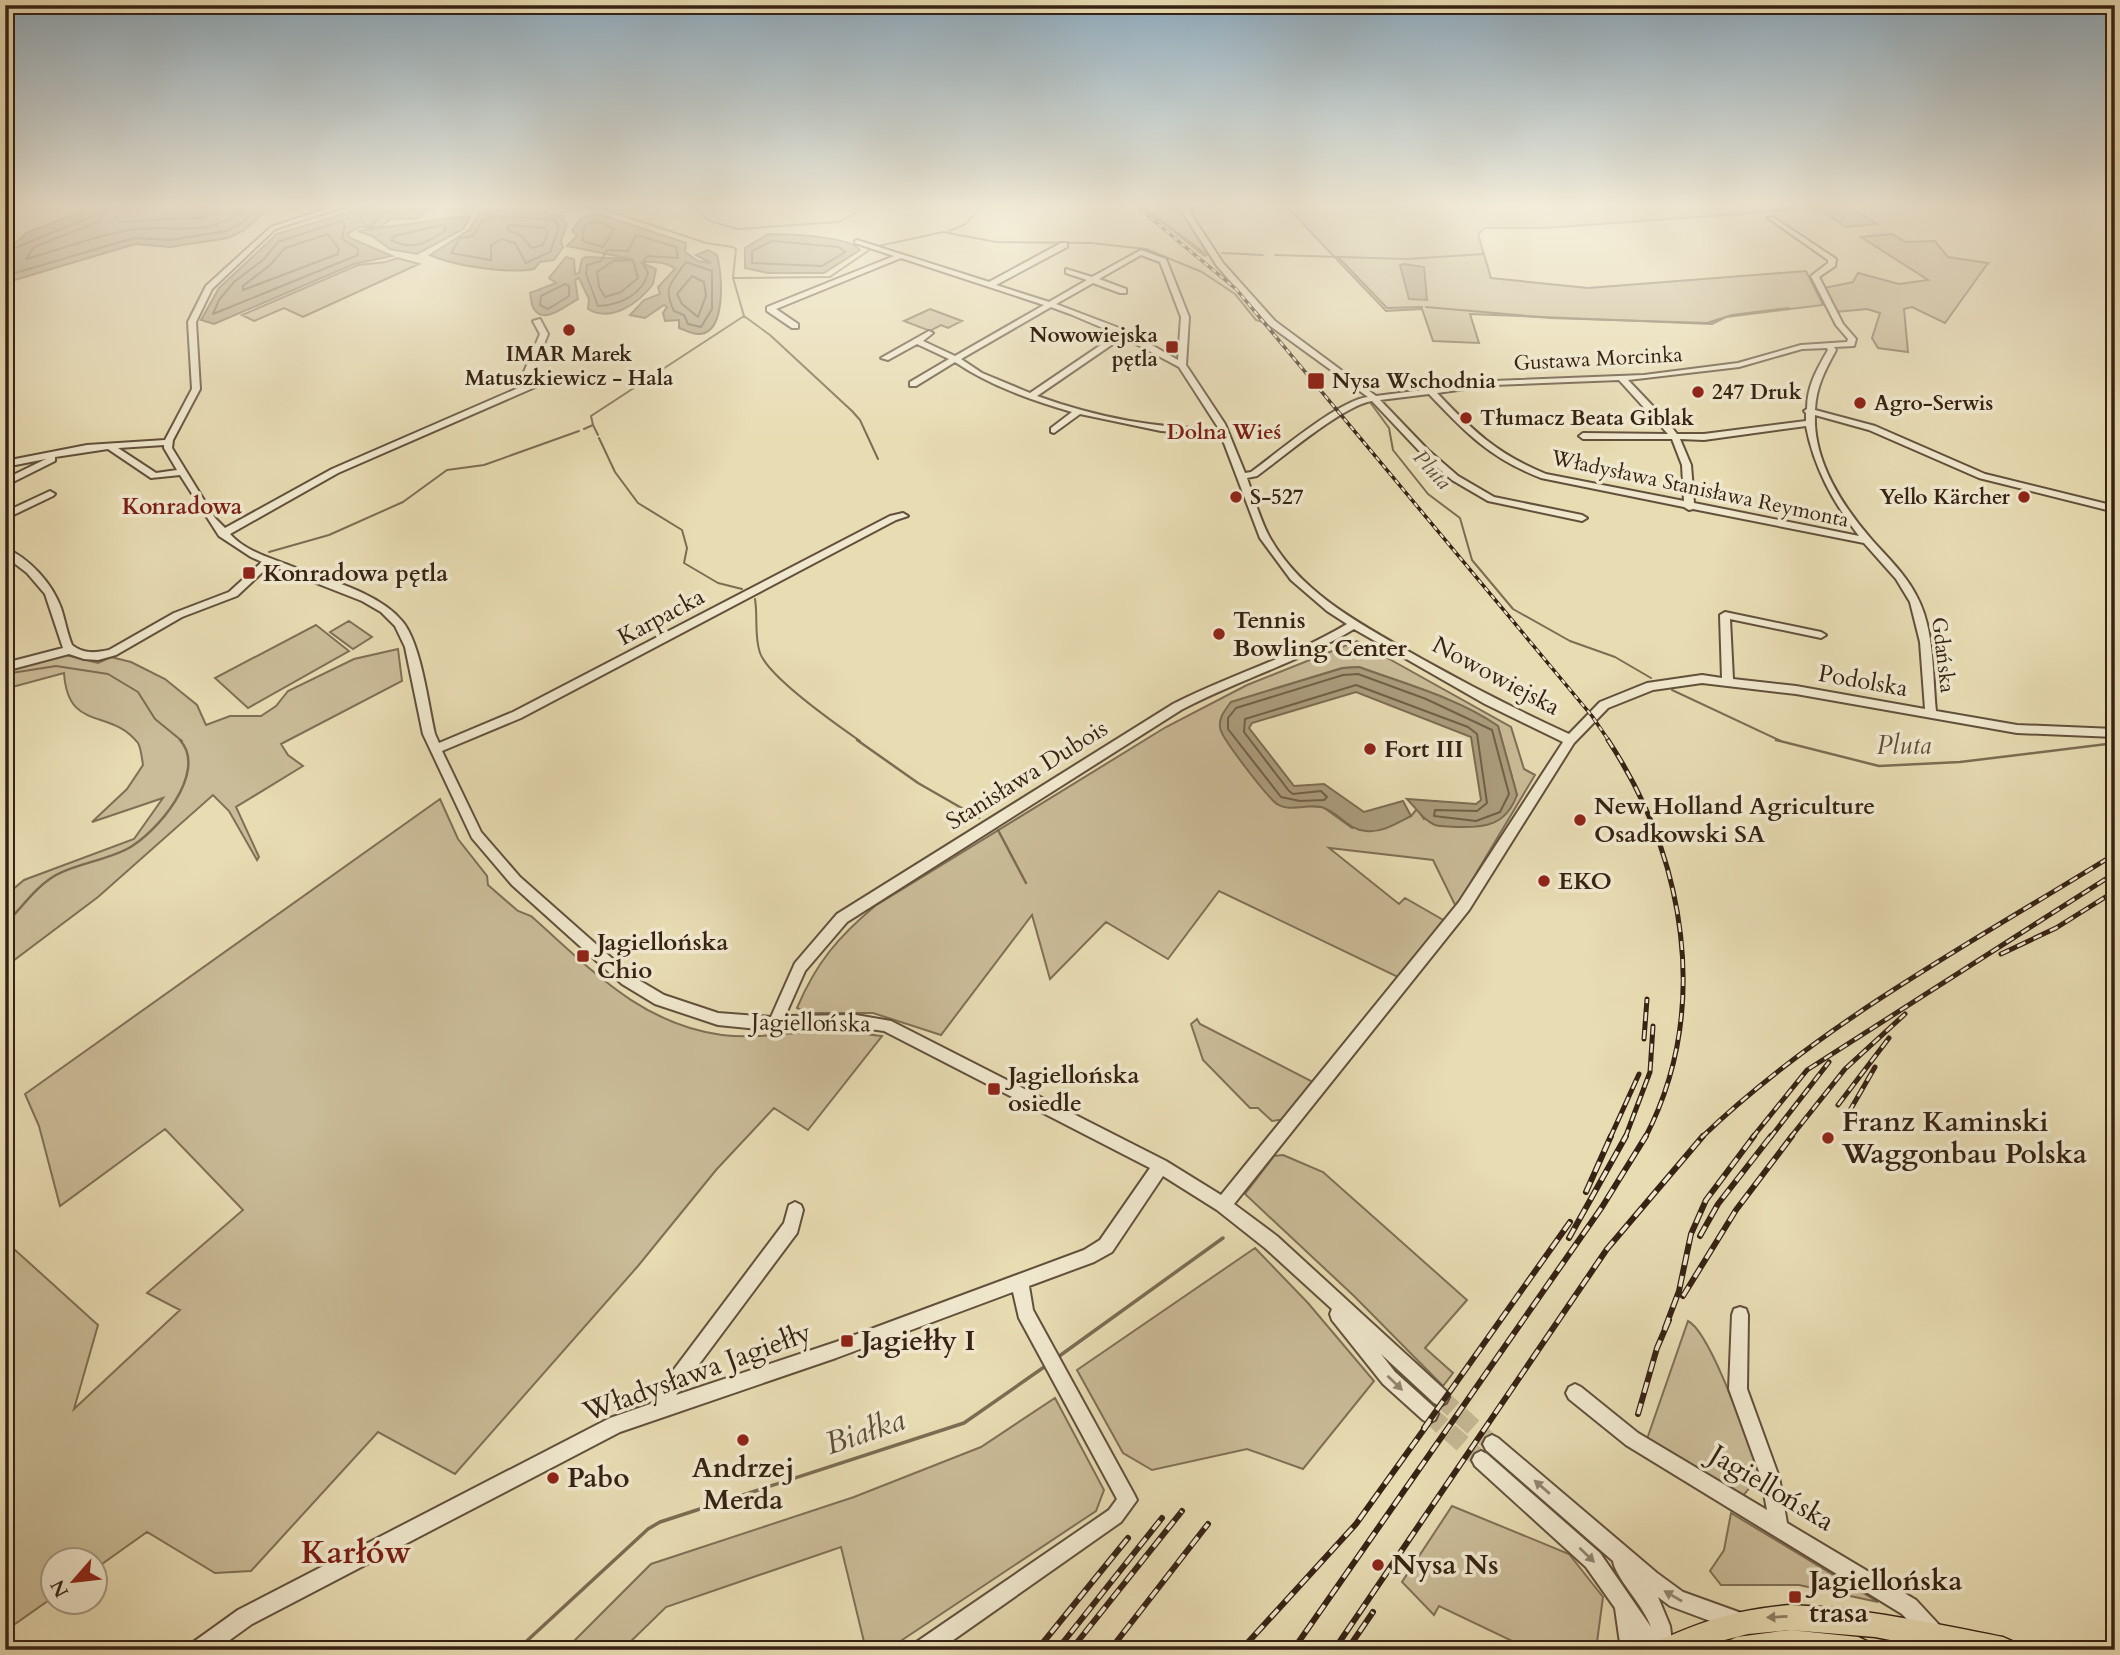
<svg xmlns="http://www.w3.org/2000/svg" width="2120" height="1655" viewBox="0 0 2120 1655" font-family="Cardo,serif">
  <rect width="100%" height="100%" fill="#e8dcb3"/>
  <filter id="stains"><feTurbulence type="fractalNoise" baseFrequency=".00286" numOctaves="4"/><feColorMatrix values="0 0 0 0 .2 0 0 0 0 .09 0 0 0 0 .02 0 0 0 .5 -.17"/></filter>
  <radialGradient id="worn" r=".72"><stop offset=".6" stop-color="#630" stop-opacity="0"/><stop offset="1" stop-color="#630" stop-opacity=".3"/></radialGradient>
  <path fill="#cabc98" stroke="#806f56" stroke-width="2" fill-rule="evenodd" d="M1139 205H1211L1184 211 1212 251 1205 256Z
    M1285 205H1846L1877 224 1846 227 1823 212 1808 209 1545 228H1485L1478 234 1491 278 1588 288 1806 271 1823 305 1726 317 1712 324 1470 314 1479 343 1433 341 1422 309 1386 311Z
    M1892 234 1906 242 1935 241 1948 257 1988 263 1945 323 1912 307 1904 309 1908 352 1878 348 1872 338 1880 313 1867 309 1836 312 1824 288 1853 282 1858 273 1899 284 1928 280 1861 237Z
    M397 258 419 264 303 317 284 308 254 321 242 315 358 265 386 262Z
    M930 309 962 321 948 328 941 325 930 331 904 321Z
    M349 621 372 637 353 649 330 632Z
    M316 625 349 651 248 708 215 678Z
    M1357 641 1511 727 1524 769 1535 775 1456 907 1433 860 1329 848 1399 904 1405 898 1445 921 1400 978 1219 891 1168 959 1106 922 1050 979 1032 915 941 1035 873 1013H808L797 1008C816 963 838 937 875 906L1166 727 1247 685ZM1359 667C1405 684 1457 698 1498 726L1517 795 1424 819 1417 809 1411 816 1352 828 1323 807 1277 804 1254 778 1221 730 1231 702 1342 668Z
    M398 649 402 681 281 744 288 755 303 766 236 807 259 857 257 860 229 811 213 795 98 897 5 967V896L24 880 134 839 163 798 92 822 127 789 143 765C142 759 141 748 138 743 110 707 68 733 64 673L5 689V669L66 655 98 663 111 657 131 662 165 679 197 705 206 725 230 716H261L276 706 288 691 354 659Z
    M440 799 458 839 487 876 488 885 518 911 531 916C590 968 640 1024 722 1035 763 1040 804 1029 845 1031 857 1032 870 1035 882 1036L808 1130 774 1108 716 1170 638 1266 455 1474 378 1432 251 1571 215 1573 147 1532 95 1569 94 1560H52V1598L5 1631V1257L14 1249 98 1325 74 1409 180 1310 147 1293 243 1210 165 1129 60 1206 39 1126 25 1094Z
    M1197 1019 1200 1024 1315 1083 1286 1119 1272 1121 1258 1108H1250L1203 1060 1191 1024Z
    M1283 1155 1323 1172 1467 1300 1425 1348 1453 1373 1443 1386 1354 1296 1245 1194 1274 1156Z
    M1255 1248 1308 1303 1374 1381 1303 1469 1247 1449 1152 1470 1123 1453 1077 1370Z
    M1688 1321C1711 1332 1749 1445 1760 1474L1743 1496 1647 1439Z
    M1055 1398 1104 1490 1096 1511 887 1650H866L841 1547 666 1607 622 1650H565L651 1564 854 1497 981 1447Z
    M1452 1506 1569 1554 1603 1597 1596 1650H1531L1439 1606 1434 1615 1402 1582Z
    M1731 1513 1878 1602 1799 1585H1721L1710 1571 1724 1550Z"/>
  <path fill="#ab9d7d" stroke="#7c6c53" stroke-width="2" d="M98 205H274L243 231 228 238 170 247 135 244 5 283V246L17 242 26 233Z
    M373 205H434L417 219H391L380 227H359L348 233 350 238 392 256 354 264 214 324 201 320 219 288 277 234Z
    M515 209 564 216 562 220 567 224 561 241 563 247 554 260 540 262 534 269C509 274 454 266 430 255L469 230 480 213 493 215 487 211Z
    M599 214 686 243 685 252 698 261 711 263 696 255 708 250 717 255C722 272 727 332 700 334 693 335 685 330 679 328V320L665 321 663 313 667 307 664 305 645 318 630 315 644 300 660 294 658 287 675 269C669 263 650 260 642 263L656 269 653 284C639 303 611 323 588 309L589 299 579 278 575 280 578 299C565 306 544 325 534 309 531 305 531 296 530 293L556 283 549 278 566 257 574 259 575 274 579 273 582 259 586 257 631 259 567 246 577 236 572 230 582 218Z
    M467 216 470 218 463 229 417 254 390 249 372 236 357 231Z
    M768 234C788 234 849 236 860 250L824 273H768L745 268V248Z
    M1404 264 1424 267 1427 300 1409 299 1400 265Z
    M1359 667C1405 684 1458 698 1498 726L1517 795C1506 825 1486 828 1456 827 1450 826 1441 827 1435 825 1423 820 1416 808 1407 799L1476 804 1481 800 1471 737 1356 692 1252 723 1249 728 1294 786 1324 784 1364 812 1403 801 1411 816C1397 823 1382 833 1366 831 1348 830 1340 814 1324 808 1311 802 1291 813 1277 804 1267 797 1225 742 1221 731 1217 720 1224 711 1231 702L1343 668Z"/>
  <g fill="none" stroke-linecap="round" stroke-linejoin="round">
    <path stroke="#706048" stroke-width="2" d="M108 205 100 221 34 247 26 259C56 251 106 232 136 229 179 225 212 239 248 205
      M118 205 116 219 120 222 206 217 233 205
      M368 205 367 212 359 219 368 228 385 213 415 210 424 205
      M497 216 555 220 559 228 550 252 526 263 515 243 502 239 491 245V260L451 253 460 238 473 236 482 221Z
      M341 221 345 224 342 239 358 249V255L213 314 219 300 234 282 264 259 278 242Z
      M598 221 614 229 603 247 583 241 584 226Z
      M442 225 446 227 445 231C427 243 412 251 391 240L394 236Z
      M509 225 545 228 548 232 543 245 532 248 520 235 507 230Z
      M328 234 339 249 338 254 243 290V286L270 265 285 248Z
      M636 235 676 247 678 258 647 256 643 263 648 273C642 295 620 305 598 306L586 274 587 265 601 261 607 250 628 251Z
      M772 241 839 247 845 252 822 266 752 263V251Z
      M5 252 88 218 97 213 99 205
      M633 260 638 278 621 292 605 297 599 287 597 272 613 261Z
      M686 262 712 271V309L701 327 688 324 684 315 674 311C662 287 672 282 686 262Z
      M5 276 134 238 170 240 226 231 239 225 262 205
      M692 276 704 282 706 296 698 317 682 304 677 294Z
      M565 284 569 286V296L548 309 540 305 541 296Z
      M1358 674 1426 699 1492 730 1509 794 1500 812 1476 821 1434 816 1435 810 1477 811 1487 803 1477 734 1468 727 1356 685 1245 719 1244 732 1289 791 1293 794 1321 791 1327 797 1324 800 1300 801 1281 797 1228 729V718L1236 708 1343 675Z"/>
    <path stroke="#7c6c53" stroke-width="2" d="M535 205 604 209 706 243 733 247 736 249 733 278 830 277 874 247 943 232 996 242 1091 243 1146 249 1202 272 1235 294 1256 320 1269 324 1356 388
      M691 205 710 221 738 229 839 222 869 205
      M1141 205 1203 252 1209 253
      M949 231 964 225 985 205
      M1222 253 1263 255
      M1275 255 1407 259 1484 254
      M1339 258 1387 308 1422 307
      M1426 307 1550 318 1707 323 1732 315 1789 308
      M744 316 770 335 852 411 860 420 878 459
      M1364 394 1389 428 1393 450 1428 494 1460 518 1472 560 1513 609 1570 641 1615 657 1651 678
      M593 425 598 435
      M584 429 593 425 591 416 744 316 733 278
      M599 438 615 472 638 503 682 530 687 548 684 563 718 583 742 589
      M269 552 329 535 403 502 447 470 484 465 579 431
      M755 599C758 617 754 636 760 653 769 677 837 725 860 741
      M5 674 56 666 108 674 138 692 155 719 182 741
      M1672 690 1781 741"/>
    <path stroke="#7c6c53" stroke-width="2.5" d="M857 740 918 783 979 818
      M1776 740 1879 766 1960 762 2107 744
      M998 830 1026 883
      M5 924C22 908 35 887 56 875 78 863 104 861 127 849 156 834 209 772 180 740"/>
    <path stroke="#7c6c53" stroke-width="3.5" d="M1058 1357 1223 1238
      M517 1650 648 1529 660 1522 964 1423 1047 1365"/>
    <path stroke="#c4b793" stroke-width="18" stroke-dasharray="18 9" stroke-linecap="butt" d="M1440 1397 1492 1444
      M1429 1414 1481 1460"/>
    <defs>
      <path id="minor" d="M338 205H349L275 229 212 289 196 322 200 389 173 440 172 448 215 518 225 528 332 469 539 379 524 372 540 334 533 321 540 319 548 334 533 371 549 377V381L338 473 230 534C245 551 270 558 291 566 325 579 378 592 402 621 421 643 428 704 435 734L439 743 513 712 890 516 903 513 908 516 896 520 521 718 442 751 481 832 520 877 632 976 664 995 718 1013 771 1017 795 963 837 914 1173 704C1230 675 1292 657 1347 624L1327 611 1291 580 1260 538 1221 435 1161 431 1080 414 1054 433 1051 432V428L1072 412C1031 400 991 386 955 362L916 386H910V382L949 359 917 344 888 360 881 358 929 331 933 333 923 341 955 356 1044 305 901 258 776 309 798 324V328H792L767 311V307L894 256 855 243V241L857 240 989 282 1061 243H1067V247L996 285 1049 302 1087 280 1066 273V269L1092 277 1141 250 1166 259 1189 317 1186 365 1225 424 1245 473 1251 472C1277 453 1339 400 1368 397L1269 325 1217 266 1178 205H1185L1223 263 1275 321 1376 396 1493 381 1644 375 1738 363 1801 345 1847 342 1848 339 1836 325 1811 276 1828 263V260L1768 218 1773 217 1836 259 1835 266 1819 277 1843 324 1856 339 1854 346 1834 347 1836 350C1825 370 1816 387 1815 410L1875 426 1985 474 2115 506V512L1979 478 1869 430 1815 415C1813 461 1843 507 1872 540 1888 558 1905 574 1916 595 1935 629 1932 673 1936 711L2017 725 2115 729V737L2017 733 1796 694 1702 683 1653 690 1608 708 1574 743 1469 910 1234 1204 1277 1236 1446 1391 1449 1397 1446 1403 1440 1406 1434 1403 1381 1354 1395 1372 1435 1408 1438 1414 1435 1420 1429 1423 1423 1420 1383 1384 1332 1320 1330 1314 1332 1309 1265 1248 1217 1210 1163 1176 1112 1252 1094 1262 1029 1286 1033 1310 1134 1494 1137 1500 1121 1522 939 1650H912L915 1643 1109 1510 1117 1499 1019 1318 1013 1292 836 1358 620 1432 252 1624 216 1650H189L192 1643 238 1610 610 1418 656 1402 663 1384 784 1223 789 1205 795 1202 801 1205 803 1210 797 1233 676 1395 836 1342 1084 1250 1100 1240 1150 1168 884 1031 856 1027 758 1029 718 1025 655 1004 622 984 512 885 472 838 423 734 405 647 395 626 381 612 362 601 270 565 237 596 182 617 116 655 98 660 84 659 69 654 5 671V663L63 648 45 594 27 573 5 556V548C29 558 52 583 61 608 65 620 67 633 72 645 83 654 95 653 109 650L174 613 229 592 262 562 251 557 219 536 180 475 151 478 108 449 55 457V461L5 486V479L46 459 5 467V461L87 445 165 440 192 389 188 322 206 286 271 227ZM1141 255 1160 262 1181 317 1178 360 1127 331 1056 304 1093 283 1120 293H1126V289L1099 279ZM1051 307 1070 314 1117 334 1030 393 982 373 961 359ZM1123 337 1179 367 1219 429C1157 429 1095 417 1037 396ZM1827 348 1828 350C1817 369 1807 386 1807 409L1804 411 1806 413V421L1704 434H1677L1666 420 1628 380 1739 367 1802 349ZM1619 380 1668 434 1583 433 1579 436 1583 439H1672L1682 465 1684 501 1546 474C1497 454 1473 431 1437 393L1493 385ZM1429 394C1466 433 1490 458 1541 478L1684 507 1689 510 1693 509 1864 543 1896 579 1910 602 1920 642 1925 709 1796 686 1733 679 1730 619 1821 638 1826 635 1821 632 1725 612 1720 615 1722 678 1702 675 1647 683 1600 702 1569 734C1519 711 1470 686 1422 659 1366 627 1303 596 1270 538 1260 520 1254 498 1247 478L1257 476C1283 457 1344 405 1372 401L1422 454 1452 480 1488 501 1582 521 1587 518 1582 515 1494 497 1458 476 1428 450 1380 400ZM1806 426C1814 468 1833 502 1859 536L1694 503 1691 465 1680 439 1704 440ZM164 445V448L177 470 156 473 118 448ZM1354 629 1485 704 1563 742 1459 902 1221 1195 1166 1161 891 1021 856 1015 785 1016 805 971 847 922 1181 710C1238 680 1299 662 1354 629Z
        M50 491 55 494 53 496 5 519V512Z
        M1740 1307 1746 1309 1748 1315 1747 1389 1779 1477 1787 1523 1916 1600 1941 1627 1944 1634 1941 1641 1934 1644 1927 1641 1902 1614 1626 1445 1569 1399 1566 1393 1569 1387 1575 1384 1581 1387 1638 1433 1767 1510 1761 1477 1729 1389 1732 1315 1734 1309Z
        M1492 1435 1498 1438 1657 1573 1683 1592 1744 1614 1747 1621 1744 1628 1737 1631 1670 1606 1658 1597 1670 1626 1673 1650H1646L1640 1643 1641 1650H1621L1615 1608 1586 1567 1475 1466 1472 1460 1475 1454 1481 1451 1487 1454 1600 1553 1651 1627C1644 1606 1615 1577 1613 1561L1486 1450 1483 1444 1486 1438Z"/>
      <path id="major" d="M1790 1605C1863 1608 1932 1623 2003 1637L2012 1641 2015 1650H1941L1875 1637 1790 1630 1748 1634 1709 1644 1696 1650H1655L1658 1641C1708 1619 1736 1610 1790 1605Z
        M1790 1630 1858 1637 1867 1641 1870 1650H1725L1728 1641 1737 1637Z"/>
    </defs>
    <use href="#minor" stroke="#62503c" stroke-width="4"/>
    <use href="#major" stroke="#362214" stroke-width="3"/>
    <use href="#minor" fill="#f0e8ce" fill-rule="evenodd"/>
    <use href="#major" fill="#e8dcb3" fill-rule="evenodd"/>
    <defs>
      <path id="rail-far2" d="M1135 205 1236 289 1592 716 1609 741"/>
      <path id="rail-far1" d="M1608 740C1685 857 1712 1009 1645 1138
        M2001 954 2056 928 2115 891
        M1644 1039 1647 999
        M1838 1105 1889 1038
        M1849 1112 1875 1067
        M1610 1138 1639 1074
        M1625 1138 1650 1072 1653 1026
        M1701 1138C1820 1023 1975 941 2115 854
        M1752 1138 1807 1070 2115 873
        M1770 1138 1829 1062
        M1790 1138 1845 1069 1905 1014"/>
      <path id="rail" d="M1586 1192 1611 1136
        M1700 1236 1718 1204 1771 1136
        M1569 1238 1626 1136
        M1683 1296 1736 1210 1792 1136
        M1665 1328 1679 1291 1691 1234 1706 1200 1754 1136
        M1638 1414 1657 1348 1669 1320
        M1424 1428 1570 1222
        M1037 1650 1128 1538
        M1057 1650 1162 1518
        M1071 1650 1182 1511
        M1110 1650 1208 1524
        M1241 1650 1356 1524 1430 1421
        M1293 1650 1602 1207 1646 1136
        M1334 1650 1607 1249 1703 1136
        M1347 1650 1373 1612"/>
    </defs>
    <use href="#rail-far2" stroke="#362214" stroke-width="3.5"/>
    <use href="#rail-far1" stroke="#362214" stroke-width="5"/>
    <use href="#rail" stroke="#362214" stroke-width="6"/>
    <use href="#rail-far2" stroke="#f0e8ce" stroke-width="2" stroke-dasharray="5" stroke-linecap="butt"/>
    <use href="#rail-far1" stroke="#f0e8ce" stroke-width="2.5" stroke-dasharray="9" stroke-linecap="butt"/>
    <use href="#rail" stroke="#f0e8ce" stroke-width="3.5" stroke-dasharray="11" stroke-linecap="butt"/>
  </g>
  <defs><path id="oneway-solid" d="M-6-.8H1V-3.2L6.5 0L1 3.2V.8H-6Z" transform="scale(1.75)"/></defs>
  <g fill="#938571">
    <use href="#oneway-solid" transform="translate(1395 1383) rotate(44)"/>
    <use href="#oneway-solid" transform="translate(1542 1487) rotate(-139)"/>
    <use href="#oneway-solid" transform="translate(1587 1555) rotate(44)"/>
    <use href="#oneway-solid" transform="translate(1673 1596) rotate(-150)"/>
  </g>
  <use fill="#8f7f64" href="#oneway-solid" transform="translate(1777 1617) rotate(177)"/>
  <linearGradient id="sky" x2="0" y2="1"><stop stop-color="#8fabbd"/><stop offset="0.47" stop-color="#f5efdd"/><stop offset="1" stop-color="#f5efdd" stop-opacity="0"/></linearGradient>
  <rect width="2120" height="437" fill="url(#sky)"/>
  <g fill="#8f2418" stroke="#f0e8ce" stroke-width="2.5">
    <circle cx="569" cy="330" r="7"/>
    <rect x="1165" y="340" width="14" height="14" rx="3.5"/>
    <rect x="1307" y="372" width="18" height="18" rx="3.5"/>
    <circle cx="1698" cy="392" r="7"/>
    <circle cx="1860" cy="403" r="7"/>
    <circle cx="1466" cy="418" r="7"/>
    <circle cx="1236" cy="497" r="7"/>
    <circle cx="2024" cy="497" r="7"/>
    <rect x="242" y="566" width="14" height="14" rx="3.5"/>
    <circle cx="1219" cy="634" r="7"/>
    <circle cx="1370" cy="749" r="7"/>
    <circle cx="1580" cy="820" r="7"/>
    <circle cx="1544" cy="881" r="7"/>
    <rect x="576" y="949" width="14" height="14" rx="3.5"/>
    <rect x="987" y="1082" width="14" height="14" rx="3.5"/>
    <circle cx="1828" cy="1138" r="7"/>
    <rect x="840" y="1334" width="14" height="14" rx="3.5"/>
    <circle cx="743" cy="1440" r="7"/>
    <circle cx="553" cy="1478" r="7"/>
    <circle cx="1378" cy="1565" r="7"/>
    <rect x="1788" y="1590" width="14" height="14" rx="3.5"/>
  </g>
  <g text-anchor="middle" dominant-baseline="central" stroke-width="7" stroke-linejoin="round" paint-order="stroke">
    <g font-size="21" font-weight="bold" fill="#362214" stroke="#f0e8ce" text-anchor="start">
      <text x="1158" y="335" text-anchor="end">Nowowiejska<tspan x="1158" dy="24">pętla</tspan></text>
      <text x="569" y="354" text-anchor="middle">IMAR Marek<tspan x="569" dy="24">Matuszkiewicz - Hala</tspan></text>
      <text x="1332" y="381">Nysa Wschodnia</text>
      <text x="1712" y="392">247 Druk</text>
      <text x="1874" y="403">Agro-Serwis</text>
      <text x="1480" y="418">Tłumacz Beata Giblak</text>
      <text x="1250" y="497">S-527</text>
      <text x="2010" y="497" text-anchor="end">Yello Kärcher</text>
    </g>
    <g font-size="21" fill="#362214" stroke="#f0e8ce">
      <text transform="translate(1598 359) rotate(-3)">Gustawa Morcinka</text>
      <text transform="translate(1700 489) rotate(12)">Władysława Stanisława Reymonta</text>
      <text transform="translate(1943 655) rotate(83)">Gdańska</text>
    </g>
    <g font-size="21" font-weight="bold" fill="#7a1f14" stroke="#f0e8ce">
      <text x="1224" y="432">Dolna Wieś</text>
    </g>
    <g font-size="21" font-style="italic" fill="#5f4d39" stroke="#f0e8ce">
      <text transform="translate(1432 470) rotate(48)">Pluta</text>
    </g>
    <g font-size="23" font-weight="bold" fill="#7a1f14" stroke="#f0e8ce">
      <text x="182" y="506">Konradowa</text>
    </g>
    <g font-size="24" font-weight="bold" fill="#362214" stroke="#f0e8ce" text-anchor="start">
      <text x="263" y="573">Konradowa pętla</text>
      <text x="1233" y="620">Tennis<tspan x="1233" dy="28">Bowling Center</tspan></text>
      <text x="1384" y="749">Fort III</text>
      <text x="1594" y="806">New Holland Agriculture<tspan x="1594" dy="28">Osadkowski SA</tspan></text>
      <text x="1558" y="881">EKO</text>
      <text x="597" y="942">Jagiellońska<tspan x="597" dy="28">Chio</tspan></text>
      <text x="1008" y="1075">Jagiellońska<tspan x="1008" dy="28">osiedle</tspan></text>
    </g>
    <g font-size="24" fill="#362214" stroke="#f0e8ce">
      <text transform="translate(661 617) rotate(-28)">Karpacka</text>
      <text transform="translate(1496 676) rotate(28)">Nowowiejska</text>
      <text transform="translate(1863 681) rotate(10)">Podolska</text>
      <text transform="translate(1027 775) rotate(-32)">Stanisława Dubois</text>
      <text transform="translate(811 1023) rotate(1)">Jagiellońska</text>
    </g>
    <g font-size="26" font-style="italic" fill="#5f4d39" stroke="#f0e8ce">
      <text x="1904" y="745">Pluta</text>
    </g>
    <g font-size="28" font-weight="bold" fill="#362214" stroke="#f0e8ce" text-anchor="start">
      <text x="1842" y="1122">Franz Kaminski<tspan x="1842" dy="32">Waggonbau Polska</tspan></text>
      <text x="861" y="1341">Jagiełły I</text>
      <text x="743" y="1468" text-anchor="middle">Andrzej<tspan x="743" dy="32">Merda</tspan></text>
      <text x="567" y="1478">Pabo</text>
      <text x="1392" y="1565">Nysa Ns</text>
      <text x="1809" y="1581">Jagiellońska<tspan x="1809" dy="32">trasa</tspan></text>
    </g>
    <g font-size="28" fill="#362214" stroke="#f0e8ce">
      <text transform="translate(697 1372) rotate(-20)">Władysława Jagiełły</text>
      <text transform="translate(1772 1488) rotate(31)">Jagiellońska</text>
    </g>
    <g font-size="32" font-style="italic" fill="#5f4d39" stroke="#f0e8ce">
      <text transform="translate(865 1432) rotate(-19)">Białka</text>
    </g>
    <g font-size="32" font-weight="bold" fill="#7a1f14" stroke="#f0e8ce">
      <text x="356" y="1553">Karłów</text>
    </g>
  </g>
  <rect width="2120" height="1655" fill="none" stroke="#e8dcb3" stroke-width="28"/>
  <rect x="7" y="7" width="2106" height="1641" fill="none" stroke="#362214" stroke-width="3.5"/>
  <rect x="14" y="14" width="2092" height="1627" fill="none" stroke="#362214" stroke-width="2"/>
  <g transform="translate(74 1581) rotate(242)"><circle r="33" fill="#f0e8ce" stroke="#a69984" stroke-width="2"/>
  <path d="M0-5L12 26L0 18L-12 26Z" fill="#8f2418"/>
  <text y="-10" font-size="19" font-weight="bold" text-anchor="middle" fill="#362214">N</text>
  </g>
  <rect width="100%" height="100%" filter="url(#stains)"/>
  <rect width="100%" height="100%" fill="url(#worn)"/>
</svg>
